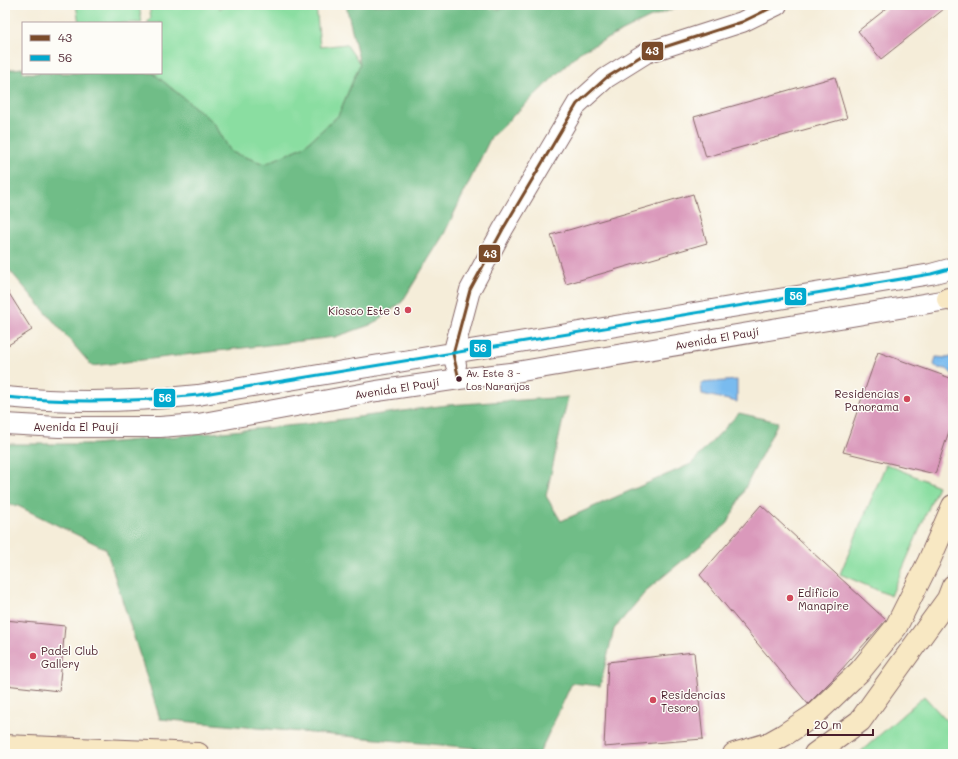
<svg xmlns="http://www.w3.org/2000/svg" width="958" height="759" viewBox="0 0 958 759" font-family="Mali,sans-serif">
  <rect width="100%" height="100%" fill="#fdfcf7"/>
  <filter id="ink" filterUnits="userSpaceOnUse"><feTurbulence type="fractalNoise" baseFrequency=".025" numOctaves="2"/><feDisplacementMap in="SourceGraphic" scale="8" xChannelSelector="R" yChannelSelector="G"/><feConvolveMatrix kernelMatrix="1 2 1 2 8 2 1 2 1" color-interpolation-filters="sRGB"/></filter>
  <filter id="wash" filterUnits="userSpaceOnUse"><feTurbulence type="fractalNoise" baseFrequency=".012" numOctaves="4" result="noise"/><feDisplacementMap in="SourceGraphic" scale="16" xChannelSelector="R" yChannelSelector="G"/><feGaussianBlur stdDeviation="0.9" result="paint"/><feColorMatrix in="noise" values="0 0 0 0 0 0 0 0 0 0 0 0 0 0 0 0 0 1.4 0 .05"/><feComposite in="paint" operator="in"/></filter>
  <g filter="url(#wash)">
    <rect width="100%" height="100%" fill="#f5edd9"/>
    <path fill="#8adea1" stroke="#6a7e66" d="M76 5H139L142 23H79Z
      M149 5H219L220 9 223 5H316L320 47 346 44 360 64 338 116 303 147 265 164 231 152 214 123 153 73H161V23H147L151 18Z
      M886 464 938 486 891 596 840 574Z
      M924 696 953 728V749L948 754H858Z"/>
    <path fill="#6fbd87" stroke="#5c6e59" d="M346 5H465L468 7 500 9 514 5H684L649 18 580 52 491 137 444 234 402 302 373 324 335 337 92 366 5 265V70L23 68V73H153L214 123 231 152 265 164 303 147 338 116 360 64Z
      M568 397 546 496 561 521 691 464 739 413 778 422 727 524 648 589 614 629 600 686 572 683 539 754 160 719 106 549 18 506 5 504V444H94L307 424 447 405Z"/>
    <path fill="#79bbef" stroke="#626d8d" d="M953 356V375L947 369 937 368 934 365 936 357 948 358Z
      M737 380V402L702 394 701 383Z"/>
    <g id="blocks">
      <path fill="#da99bb" d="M891 5H949L881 59 858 31Z
        M835 77 847 118 706 157 694 117Z
        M693 194 707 243 566 284 551 235Z
        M5 287 32 330 5 347Z
        M878 352 953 379V419L935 474 843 452Z
        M761 505 886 620 832 680 808 704 700 575Z
        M5 620 65 626 59 691 5 685Z
        M694 652 703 739 604 747 608 662Z"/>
    </g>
  </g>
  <g filter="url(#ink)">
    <use href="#blocks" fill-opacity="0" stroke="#866768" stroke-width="1"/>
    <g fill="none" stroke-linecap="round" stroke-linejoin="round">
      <defs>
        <path id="street" d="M456 365 453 354 470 290 503 229 577 104 606 78 646 53 742 22 777 5
          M5 397C69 403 134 402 198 395L931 274 953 268
          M5 424 59 427H160L198 424 377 391 459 379 510 373 953 299"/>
        <path id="secondary" d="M948 299 953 300
          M5 746 198 754
          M734 754 768 744 784 735 814 715 860 671 896 627 929 561 953 506
          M815 754 860 721 948 599 953 586"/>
      </defs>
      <use href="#street" stroke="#866768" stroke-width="22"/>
      <use href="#secondary" stroke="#866768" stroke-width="24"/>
      <use href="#street" stroke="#fff" stroke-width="20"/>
      <use href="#secondary" stroke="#f8e8c3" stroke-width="22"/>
      <defs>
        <path id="bus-1" d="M459 379 453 354 470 290 503 229 577 104 606 78 646 53 742 22 777 5"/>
        <path id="bus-2" d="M5 397C69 403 134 402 198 395L931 274 953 268"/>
      </defs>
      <use href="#bus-1" stroke="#fdfcf7" stroke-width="6"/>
      <use href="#bus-2" stroke="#fdfcf7" stroke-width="6"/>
      <use href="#bus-1" stroke="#7a4b2a" stroke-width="3"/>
      <use href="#bus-2" stroke="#00a9ce" stroke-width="3"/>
    </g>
  </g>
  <g fill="#d1495b" stroke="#fdfcf7" stroke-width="1.5">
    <circle cx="408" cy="310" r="4"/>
    <circle cx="907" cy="399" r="4"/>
    <circle cx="790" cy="598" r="4"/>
    <circle cx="33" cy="656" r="4"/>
    <circle cx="653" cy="700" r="4"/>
  </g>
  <circle fill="#4a1f2b" stroke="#fdfcf7" stroke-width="1.5" cx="459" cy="379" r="3.5"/>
  <g text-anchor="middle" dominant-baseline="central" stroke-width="3" stroke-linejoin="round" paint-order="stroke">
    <g font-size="10" fill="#4a1f2b" stroke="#fdfcf7" text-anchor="start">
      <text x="466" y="373">Av. Este 3 -<tspan x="466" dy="13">Los Naranjos</tspan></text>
    </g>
    <g font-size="11" fill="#4a1f2b" stroke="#fdfcf7" text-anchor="start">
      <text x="400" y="310" text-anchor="end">Kiosco Este 3</text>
      <text x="899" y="393" text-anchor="end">Residencias<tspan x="899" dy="13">Panorama</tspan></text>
      <text x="798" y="592">Edificio<tspan x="798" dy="13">Manapire</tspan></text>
      <text x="41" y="650">Padel Club<tspan x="41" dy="13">Gallery</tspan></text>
      <text x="661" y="694">Residencias<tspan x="661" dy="13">Tesoro</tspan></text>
    </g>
    <g font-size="11" fill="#4a1f2b" stroke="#fdfcf7">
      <text transform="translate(717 338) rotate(-10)">Avenida El Paují</text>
      <text transform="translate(397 388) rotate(-9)">Avenida El Paují</text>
      <text x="76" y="426">Avenida El Paují</text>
    </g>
  </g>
  <g stroke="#fdfcf7" stroke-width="1.5">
    <rect x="641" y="41" width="23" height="20" rx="4" fill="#7a4b2a"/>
    <rect x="478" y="244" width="23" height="19" rx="4" fill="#7a4b2a"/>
    <rect x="784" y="287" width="23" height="19" rx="4" fill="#00a9ce"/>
    <rect x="469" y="339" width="23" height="19" rx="4" fill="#00a9ce"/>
    <rect x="153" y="388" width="23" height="20" rx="4" fill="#00a9ce"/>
  </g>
  <g font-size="11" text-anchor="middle" font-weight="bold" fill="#fff">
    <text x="652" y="55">43</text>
    <text x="490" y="258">43</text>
    <text x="796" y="300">56</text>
    <text x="480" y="352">56</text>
    <text x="165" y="402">56</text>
  </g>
  <rect width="958" height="759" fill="none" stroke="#fdfcf7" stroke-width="20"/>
  <rect x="22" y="22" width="140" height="52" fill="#fdfcf7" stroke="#b5a4a5"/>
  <rect x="30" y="35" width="20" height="6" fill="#7a4b2a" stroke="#b5a4a5"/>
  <text x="58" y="42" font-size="12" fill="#4a1f2b">43</text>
  <rect x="30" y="55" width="20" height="6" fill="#00a9ce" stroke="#b5a4a5"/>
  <text x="58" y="62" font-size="12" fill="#4a1f2b">56</text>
  <path d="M808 729v6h65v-6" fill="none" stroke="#4a1f2b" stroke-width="2"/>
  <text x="814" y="729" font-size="12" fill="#4a1f2b" stroke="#fdfcf7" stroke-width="3" paint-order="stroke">20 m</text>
</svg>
